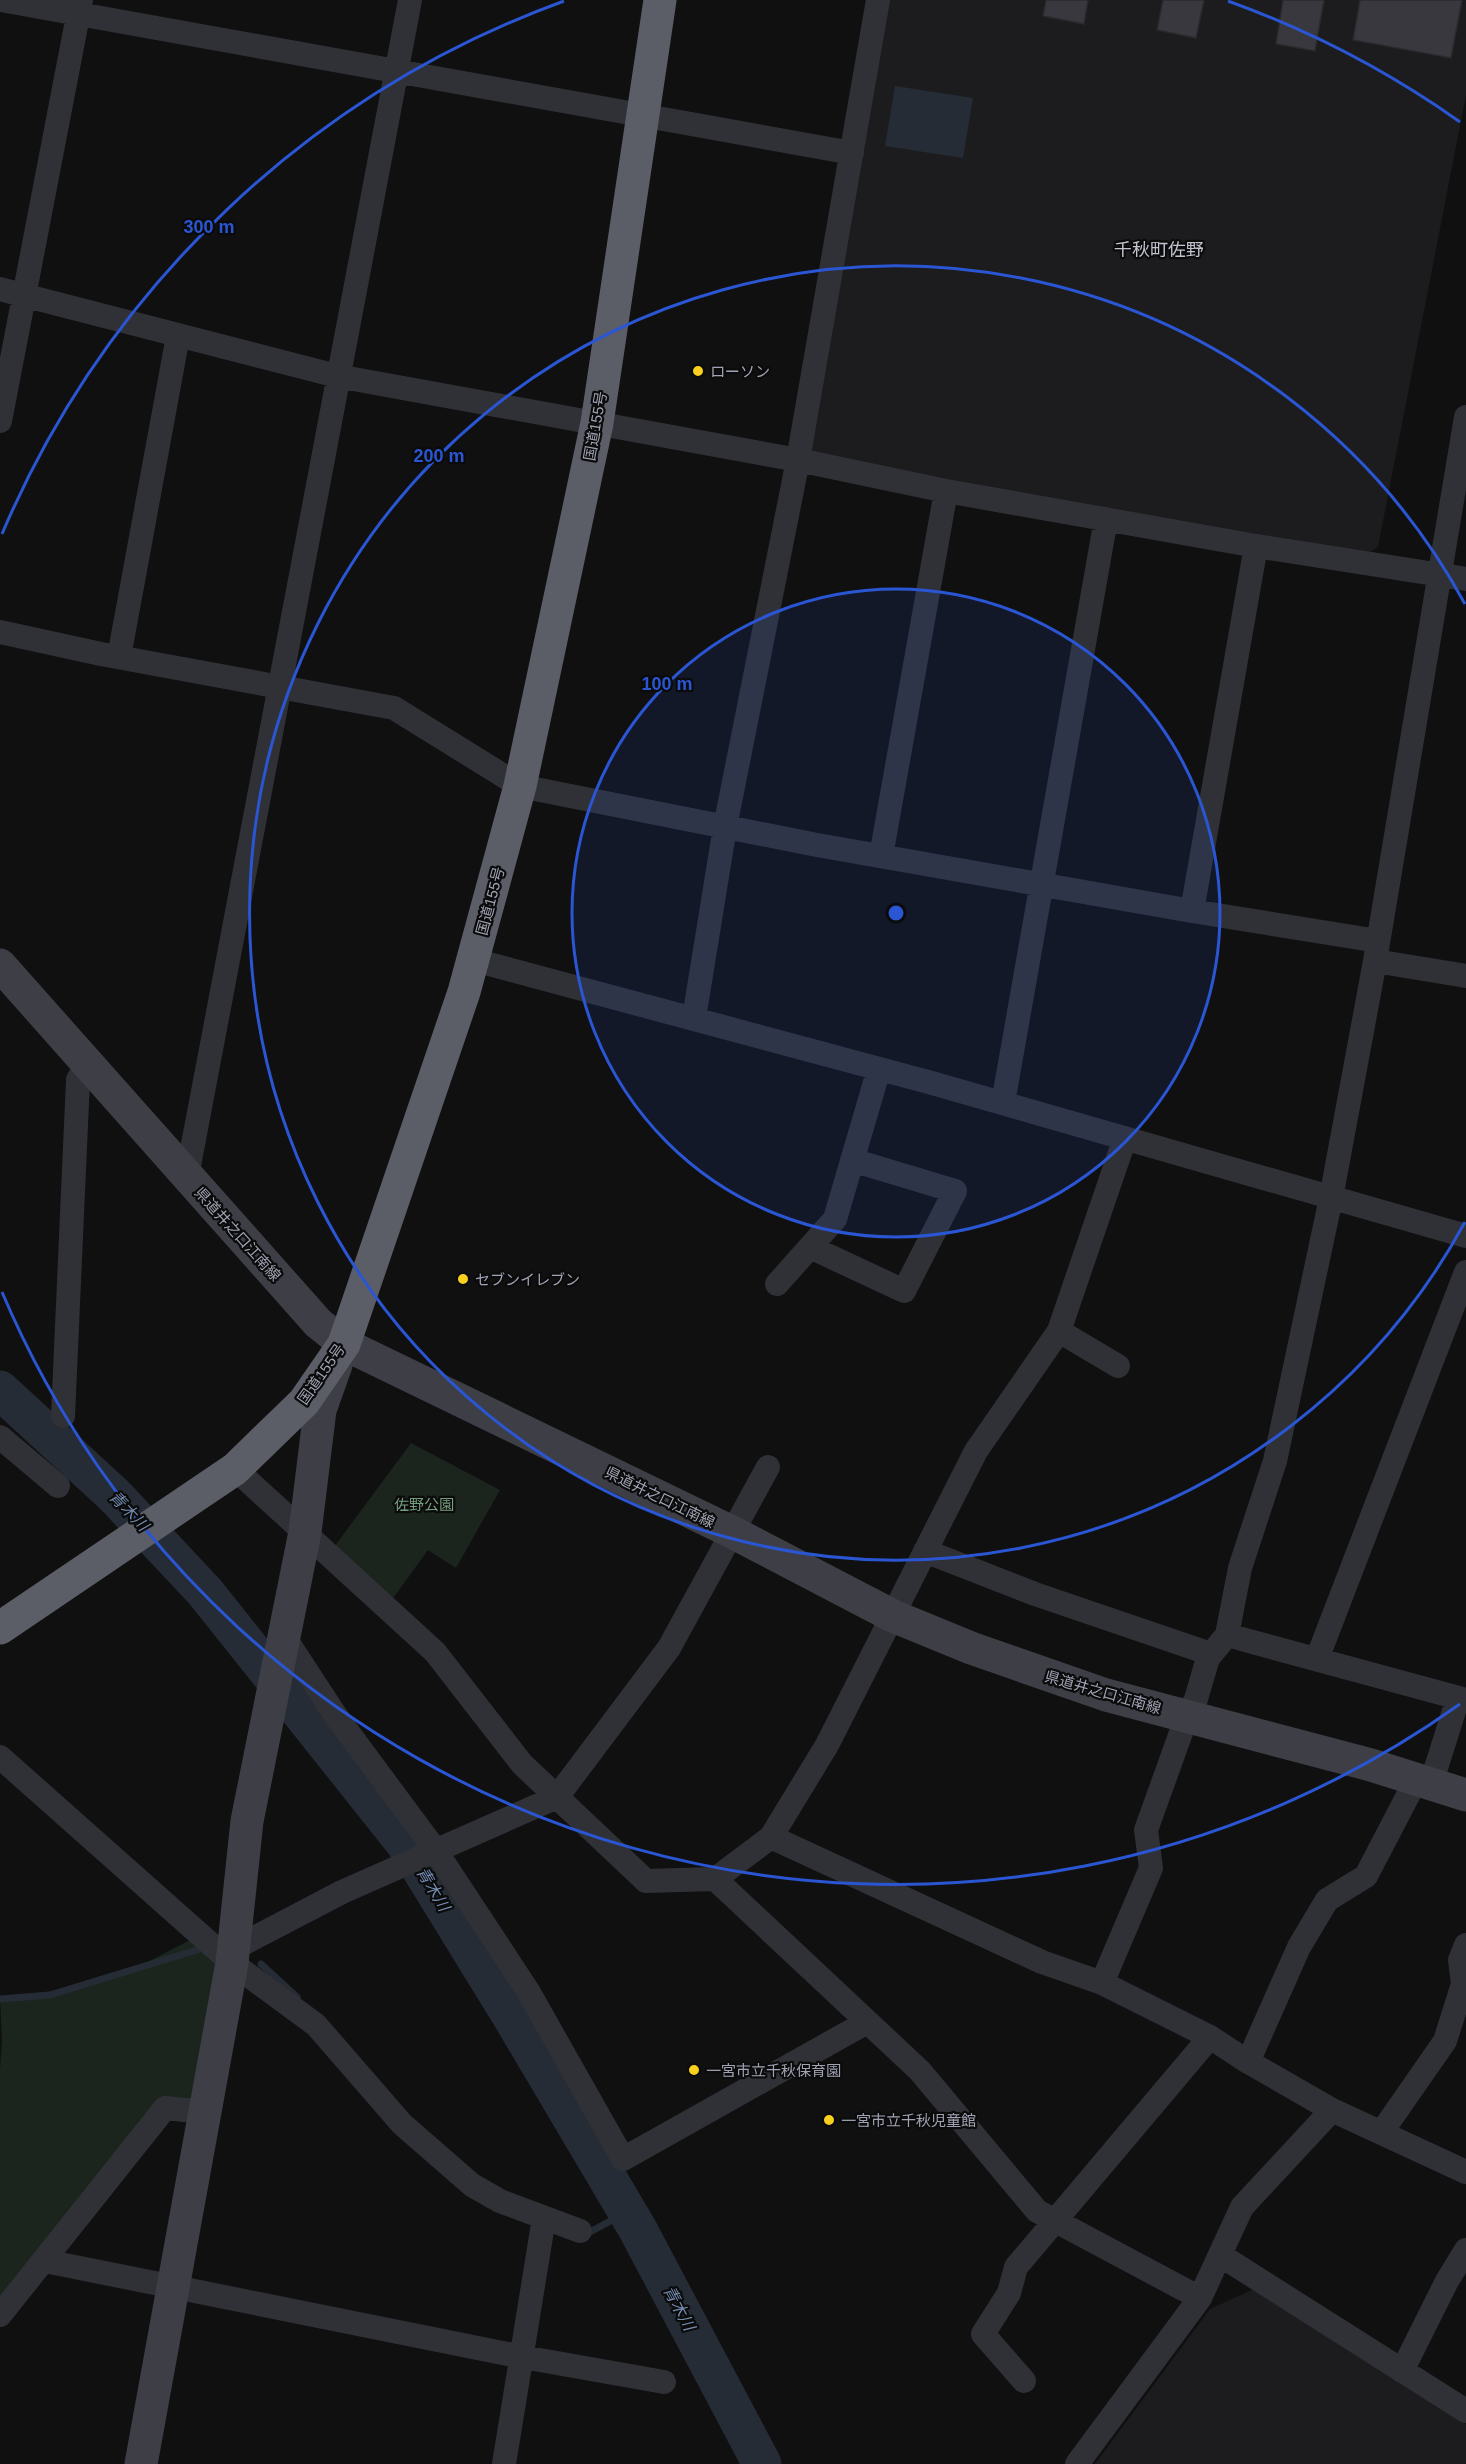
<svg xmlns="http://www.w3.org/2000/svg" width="1466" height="2464" viewBox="0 0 1466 2464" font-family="Helvetica,'Noto Sans JP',sans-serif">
  <rect width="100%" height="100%" fill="#101011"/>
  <path fill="#1c1c1e" d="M887 0H1466V95L1378 547 1362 557 804 453Z
    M1254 2289 1466 2424V2464H1095L1210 2309Z"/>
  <path fill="#1c241e" d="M411 1443 500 1490 456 1568 428 1550 389 1604 334 1547Z
    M194 1938 233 1949 205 2112 164 2108 0 2310V2069L2 2039 0 1999 50 1995 130 1971Z"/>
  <path fill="#262c35" d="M895 86 973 98 963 158 885 146Z"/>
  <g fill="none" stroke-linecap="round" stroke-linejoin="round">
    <path stroke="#262c35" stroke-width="7" d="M261 1964 297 1997
      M0 1999 50 1995 197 1950
      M584 2229 590 2232 627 2212"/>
    <path stroke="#262c35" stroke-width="39" d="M0 1390 115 1496 205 1592 405 1843 512 2017 637 2228 762 2464"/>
  </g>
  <path fill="#39383e" stroke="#2a292d" stroke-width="1.5" d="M1046 0H1088L1084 24 1043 16Z
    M1163 0H1204L1196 38 1157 30Z
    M1283 0H1324L1315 51 1276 44Z
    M1360 0H1462L1451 58 1353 40Z"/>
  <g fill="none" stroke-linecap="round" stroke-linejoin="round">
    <path stroke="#303136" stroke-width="24" d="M1 0 852 153
      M0 289 337 376 798 460 946 491 1256 546 1466 579
      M0 421 81 0
      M0 632 101 654 394 708 520 786 817 845 1192 911 1378 941
      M119 657 178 336
      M881 856 946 491
      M1192 911 1256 546
      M474 960 932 1083 1466 1236
      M1375 961 1466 976
      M694 1018 725 827 798 460 878 0
      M1003 1103 1106 519
      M187 1176 410 0
      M810 1247 904 1291 955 1191 852 1160
      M777 1284 835 1219 879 1069
      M1059 1331 1118 1366
      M63 1416 78 1080 87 1064
      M0 1437 58 1486
      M235 1469 435 1652 522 1764 646 1881 715 1879 771 1837 827 1745 976 1451 1059 1331 1125 1138
      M925 1551 1035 1594 1211 1654
      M1227 1635 1466 1700
      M285 1638 336 1716 436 1851 528 1991 623 2159 867 2022
      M1317 1659 1466 1272
      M0 1757 232 1963 316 2025 402 2124 472 2185 500 2201 580 2231
      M1431 1784 1458 1698
      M771 1837 1042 1962 1102 1983 1210 2037 1245 2060 1332 2110 1466 2172
      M715 1879 920 2071 1037 2211 1200 2298
      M233 1949 342 1892 557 1797 669 1648 768 1467
      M1102 1983 1151 1868 1146 1830 1187 1716 1196 1699 1208 1658 1227 1635 1240 1568 1275 1461 1331 1198 1375 961 1466 417
      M1248 2062 1299 1947 1327 1900 1366 1876 1416 1780
      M1381 2133 1445 2041 1463 1984 1460 1960 1466 1945
      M1220 2255 1466 2411
      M45 2261 523 2357 664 2382
      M0 2315 165 2108 205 2112
      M1402 2371 1447 2281 1466 2250
      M1024 2381 983 2334 1009 2293 1016 2267 1210 2037
      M504 2464 544 2218
      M1077 2464 1200 2298 1242 2207 1332 2110"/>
    <path stroke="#3e3f46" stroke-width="33" d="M0 965 318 1323 344 1344 734 1533 893 1616 971 1648 1106 1695 1371 1765 1466 1795
      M141 2464 232 1963 247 1821 305 1532 320 1410 336 1365"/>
    <path stroke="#5c5e67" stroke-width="33" d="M0 1628 235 1469 304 1402 344 1344 464 992 520 786 597 423 660 0"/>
  </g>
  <circle cx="896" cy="913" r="324" fill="#2a56d4" fill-opacity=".12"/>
  <g fill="none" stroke="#2a56d4" stroke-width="3">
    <circle cx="896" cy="913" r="324"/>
    <path d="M1465 1222A647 647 0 1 1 1465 604"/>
    <path d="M1460 1704A971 971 0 0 1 2 1292M2 534A971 971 0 0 1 564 1M1228 1A971 971 0 0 1 1460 122"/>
  </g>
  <g fill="#fad01f" stroke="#0b0b0c" stroke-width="2">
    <circle cx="698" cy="371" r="6"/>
    <circle cx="463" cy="1279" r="6"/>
    <circle cx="694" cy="2070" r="6"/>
    <circle cx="829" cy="2120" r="6"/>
  </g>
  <g text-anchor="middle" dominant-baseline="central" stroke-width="4.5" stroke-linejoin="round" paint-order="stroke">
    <g font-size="15" fill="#a0a3b3" stroke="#0b0b0c" text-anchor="start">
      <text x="710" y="371">ローソン</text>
      <text x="475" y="1279">セブンイレブン</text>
      <text x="706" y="2070">一宮市立千秋保育園</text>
      <text x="841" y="2120">一宮市立千秋児童館</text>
    </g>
    <g font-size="15" fill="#a0a3b3" stroke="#0b0b0c">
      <text transform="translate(595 426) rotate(-80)">国道155号</text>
      <text transform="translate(490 901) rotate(-75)">国道155号</text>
      <text transform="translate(238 1234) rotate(48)">県道井之口江南線</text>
      <text transform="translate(321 1374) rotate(-55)">国道155号</text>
      <text transform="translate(660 1497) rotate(26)">県道井之口江南線</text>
      <text transform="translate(1103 1692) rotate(16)">県道井之口江南線</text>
    </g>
    <g font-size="15" fill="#769f7e" stroke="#0b0b0c">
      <text x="424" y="1504">佐野公園</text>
    </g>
    <g font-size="16" font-style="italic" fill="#748cb0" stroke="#0b0b0c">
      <text transform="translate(129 1511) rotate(46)">青木川</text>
      <text transform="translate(433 1889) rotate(59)">青木川</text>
      <text transform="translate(679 2308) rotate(62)">青木川</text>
    </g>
    <g font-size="18" fill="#c1c3cf" stroke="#0b0b0c">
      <text x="1159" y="250">千秋町佐野</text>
    </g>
  </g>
  <circle cx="896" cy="913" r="9" fill="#2a56d4" stroke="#0b0b0c" stroke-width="3"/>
  <g font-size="18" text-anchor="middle" font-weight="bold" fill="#2a56d4" stroke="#0b0b0c" stroke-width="4.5" stroke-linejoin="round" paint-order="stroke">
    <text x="209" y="233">300 m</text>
    <text x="439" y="462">200 m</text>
    <text x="667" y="690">100 m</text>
  </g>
</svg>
